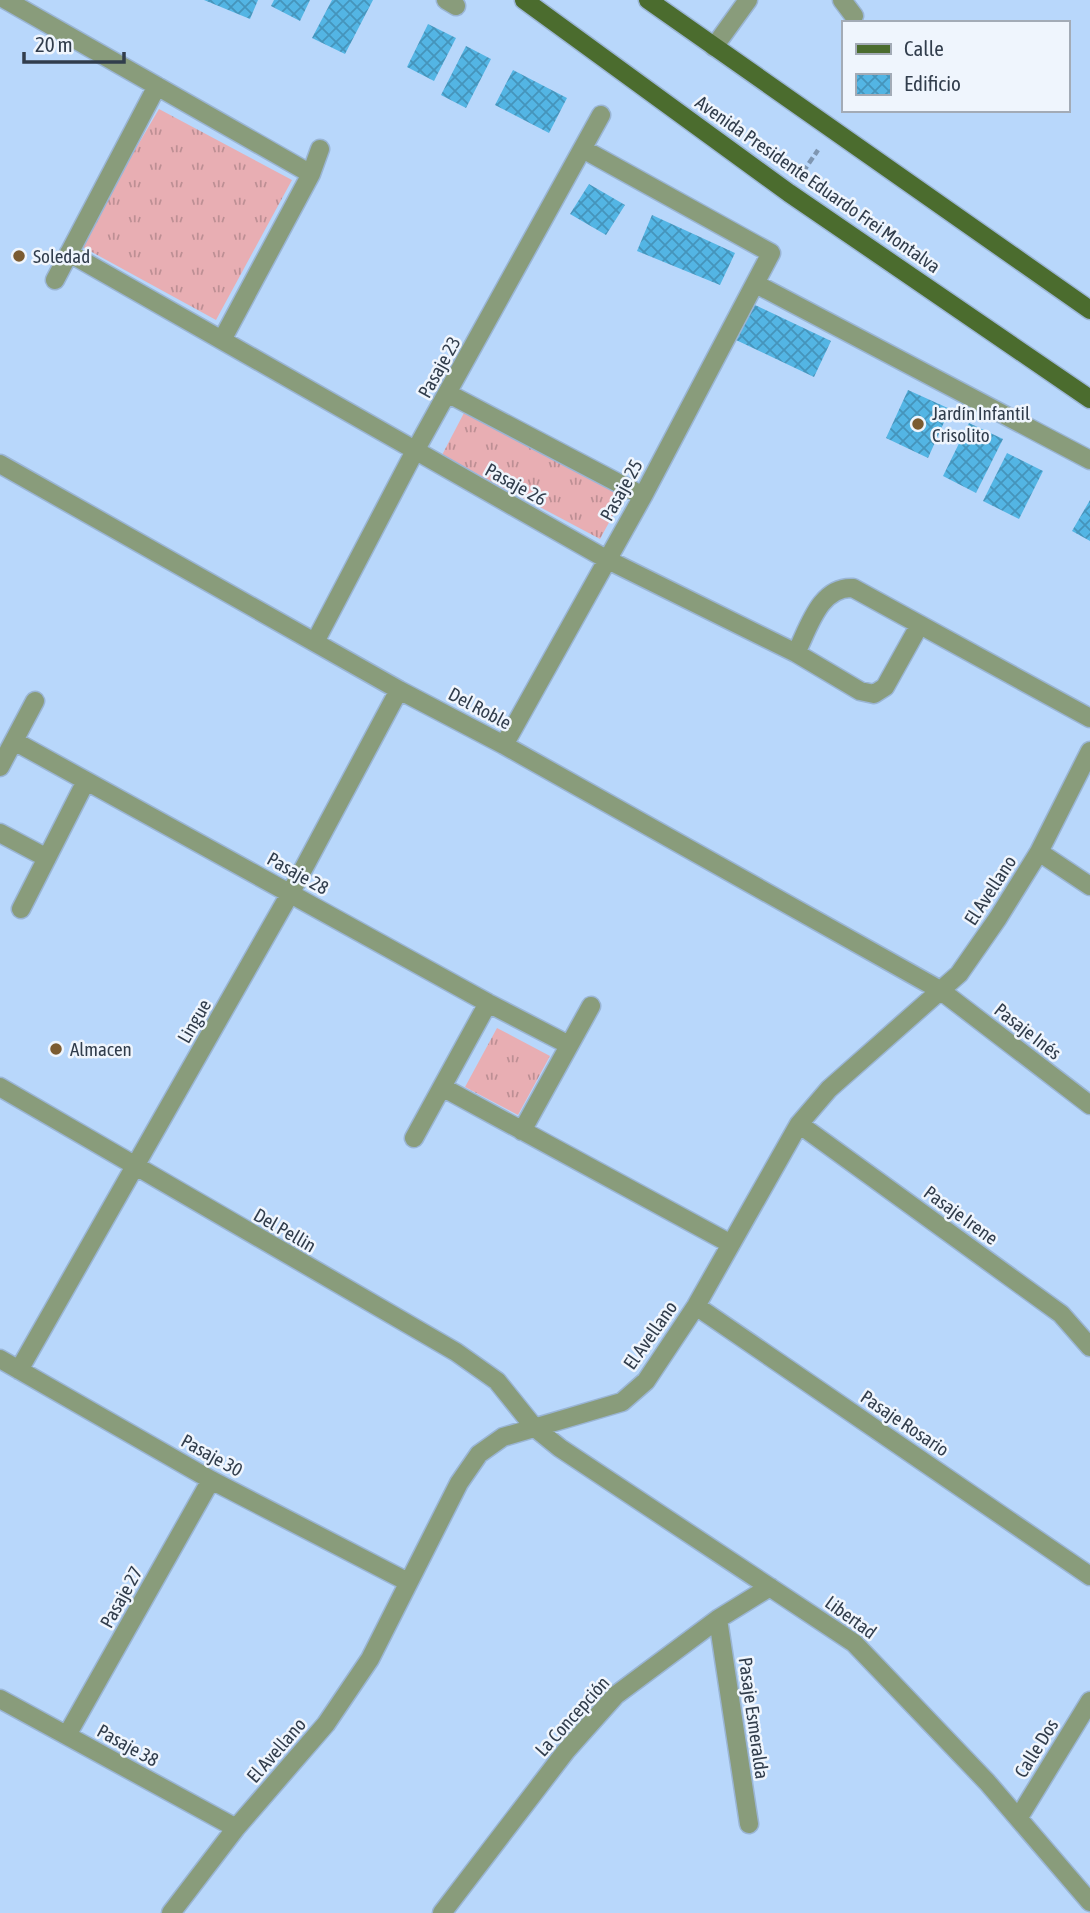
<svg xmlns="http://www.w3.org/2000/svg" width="1090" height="1913" viewBox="0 0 1090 1913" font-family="'Asap Condensed',sans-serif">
  <defs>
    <pattern id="grass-tufts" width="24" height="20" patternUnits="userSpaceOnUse" patternTransform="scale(1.75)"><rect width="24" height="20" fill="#e8aeb3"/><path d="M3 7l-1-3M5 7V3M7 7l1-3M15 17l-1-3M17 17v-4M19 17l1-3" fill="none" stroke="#bd8f94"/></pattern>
    <pattern id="building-cross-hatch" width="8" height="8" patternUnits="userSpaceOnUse" patternTransform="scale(1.75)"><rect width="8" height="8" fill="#53b5e4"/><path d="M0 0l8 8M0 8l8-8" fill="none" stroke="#4594bb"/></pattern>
  </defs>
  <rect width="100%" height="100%" fill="#b8d7fb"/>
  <path fill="url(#grass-tufts)" d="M159 109 292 180 216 320 79 245Z
    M465 411 624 495 600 539 442 455Z
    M497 1028 550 1056 518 1115 465 1087Z"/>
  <path fill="url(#building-cross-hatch)" d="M204 0H258L250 19Z
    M274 0H310L300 21 271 6Z
    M332 0H373L345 54 312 38Z
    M428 24 456 38 434 81 407 67Z
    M466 46 491 59 466 108 441 95Z
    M513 70 567 98 549 133 495 105Z
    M589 184 625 205 606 235 570 214Z
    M652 215 735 253 720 285 637 251Z
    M753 304 831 341 814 377 736 340Z
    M908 390 950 409 928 458 886 438Z
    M969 423 1003 439 976 493 943 476Z
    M1007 453 1043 471 1019 519 983 501Z
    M1090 500V541L1072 531Z"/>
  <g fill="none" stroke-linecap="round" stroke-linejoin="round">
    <defs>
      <path id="minor" d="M6 0 311 174
        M446 0 456 6
        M842 0 854 16
        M714 47 748 0
        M69 253 606 559 796 653 860 691 874 694 885 687 919 626
        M55 280 157 86
        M756 284 1090 460
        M222 340 311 174 320 149
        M449 394 643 496
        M0 464 399 690 504 745 940 990 1090 1105
        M316 640 415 451 601 115
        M796 653C809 627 820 586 853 588L1090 718
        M14 741 488 1003 569 1045
        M504 745 643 496 771 253 583 149
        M0 767 35 701
        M0 833 47 858
        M1039 852 1090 886
        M21 909 86 781
        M0 1087 456 1352 497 1381 534 1427 560 1448 854 1643 987 1782 1090 1902
        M442 1087 731 1244
        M799 1124 1061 1314 1090 1347
        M522 1131 591 1006
        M414 1138 488 1003
        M696 1306 1090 1576
        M0 1359 211 1480 408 1582
        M19 1370 291 892 399 690
        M718 1619 749 1824
        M0 1699 236 1828
        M67 1735 211 1480
        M1019 1817 1090 1701
        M171 1913 236 1828 326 1724 370 1659 459 1483 479 1454 503 1437 622 1402 646 1381 696 1306 799 1124 829 1089 959 974 998 918 1039 852 1090 751
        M442 1913 566 1751 616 1695 718 1619 770 1587"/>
      <path id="major" d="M524 0 789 193 1090 399
        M648 0 1090 310"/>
    </defs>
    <use href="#minor" stroke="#9ab5d4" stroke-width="21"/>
    <use href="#major" stroke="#9ab5d4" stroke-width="21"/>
    <path stroke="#7f96b1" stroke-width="4.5" stroke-dasharray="7 3.5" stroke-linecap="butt" d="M803 172 818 150"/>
    <use href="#minor" stroke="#899c7b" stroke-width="18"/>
    <use href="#major" stroke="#4b6c2e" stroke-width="18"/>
  </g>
  <g fill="#7b5b31" stroke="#eff5fd" stroke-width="2.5">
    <circle cx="19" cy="256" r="7"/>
    <circle cx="918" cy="424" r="7"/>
    <circle cx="56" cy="1049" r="7"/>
  </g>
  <g text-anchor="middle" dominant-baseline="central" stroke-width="5" stroke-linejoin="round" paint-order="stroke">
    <g font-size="19" fill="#313d4c" stroke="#eff5fd">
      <text transform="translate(818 184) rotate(35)">Avenida Presidente Eduardo Frei Montalva</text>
      <text transform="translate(439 367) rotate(-61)">Pasaje 23</text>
      <text transform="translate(516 484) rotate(29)">Pasaje 26</text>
      <text transform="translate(621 490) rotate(-61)">Pasaje 25</text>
      <text transform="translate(480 708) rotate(28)">Del Roble</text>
      <text transform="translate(298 873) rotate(29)">Pasaje 28</text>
      <text transform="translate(990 890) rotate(-57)">El Avellano</text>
      <text transform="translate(194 1021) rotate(-60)">Lingue</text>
      <text transform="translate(1028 1031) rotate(38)">Pasaje Inés</text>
      <text transform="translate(961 1215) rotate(36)">Pasaje Irene</text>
      <text transform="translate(285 1230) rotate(30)">Del Pellin</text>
      <text transform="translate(650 1335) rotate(-55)">El Avellano</text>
      <text transform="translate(905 1423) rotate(34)">Pasaje Rosario</text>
      <text transform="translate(212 1455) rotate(29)">Pasaje 30</text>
      <text transform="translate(121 1597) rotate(-61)">Pasaje 27</text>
      <text transform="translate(851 1617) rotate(36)">Libertad</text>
      <text transform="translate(572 1716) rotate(-48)">La Concepción</text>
      <text transform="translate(754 1718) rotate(82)">Pasaje Esmeralda</text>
      <text transform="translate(128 1745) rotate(29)">Pasaje 38</text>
      <text transform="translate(1036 1748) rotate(-58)">Calle Dos</text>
      <text transform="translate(276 1750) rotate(-49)">El Avellano</text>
    </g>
    <g font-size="19" fill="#313d4c" stroke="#eff5fd" text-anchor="start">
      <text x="33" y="256">Soledad</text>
      <text x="932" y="413">Jardín Infantil<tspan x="932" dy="22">Crisolito</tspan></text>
      <text x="70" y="1049">Almacen</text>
    </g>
  </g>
  <rect x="842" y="21" width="228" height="91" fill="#eff5fd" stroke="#a3abb6" stroke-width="2"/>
  <rect x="856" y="44" width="35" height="10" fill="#4b6c2e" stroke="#a3abb6" stroke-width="2"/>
  <text x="904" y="56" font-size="21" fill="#313d4c">Calle</text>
  <rect x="856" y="74" width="35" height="21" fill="url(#building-cross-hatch)" stroke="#a3abb6" stroke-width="2"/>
  <text x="904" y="91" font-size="21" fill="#313d4c">Edificio</text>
  <path d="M24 52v10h100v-10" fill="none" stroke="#313d4c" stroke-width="3.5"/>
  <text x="35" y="52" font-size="21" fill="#313d4c" stroke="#eff5fd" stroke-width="5" paint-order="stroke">20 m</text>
</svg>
